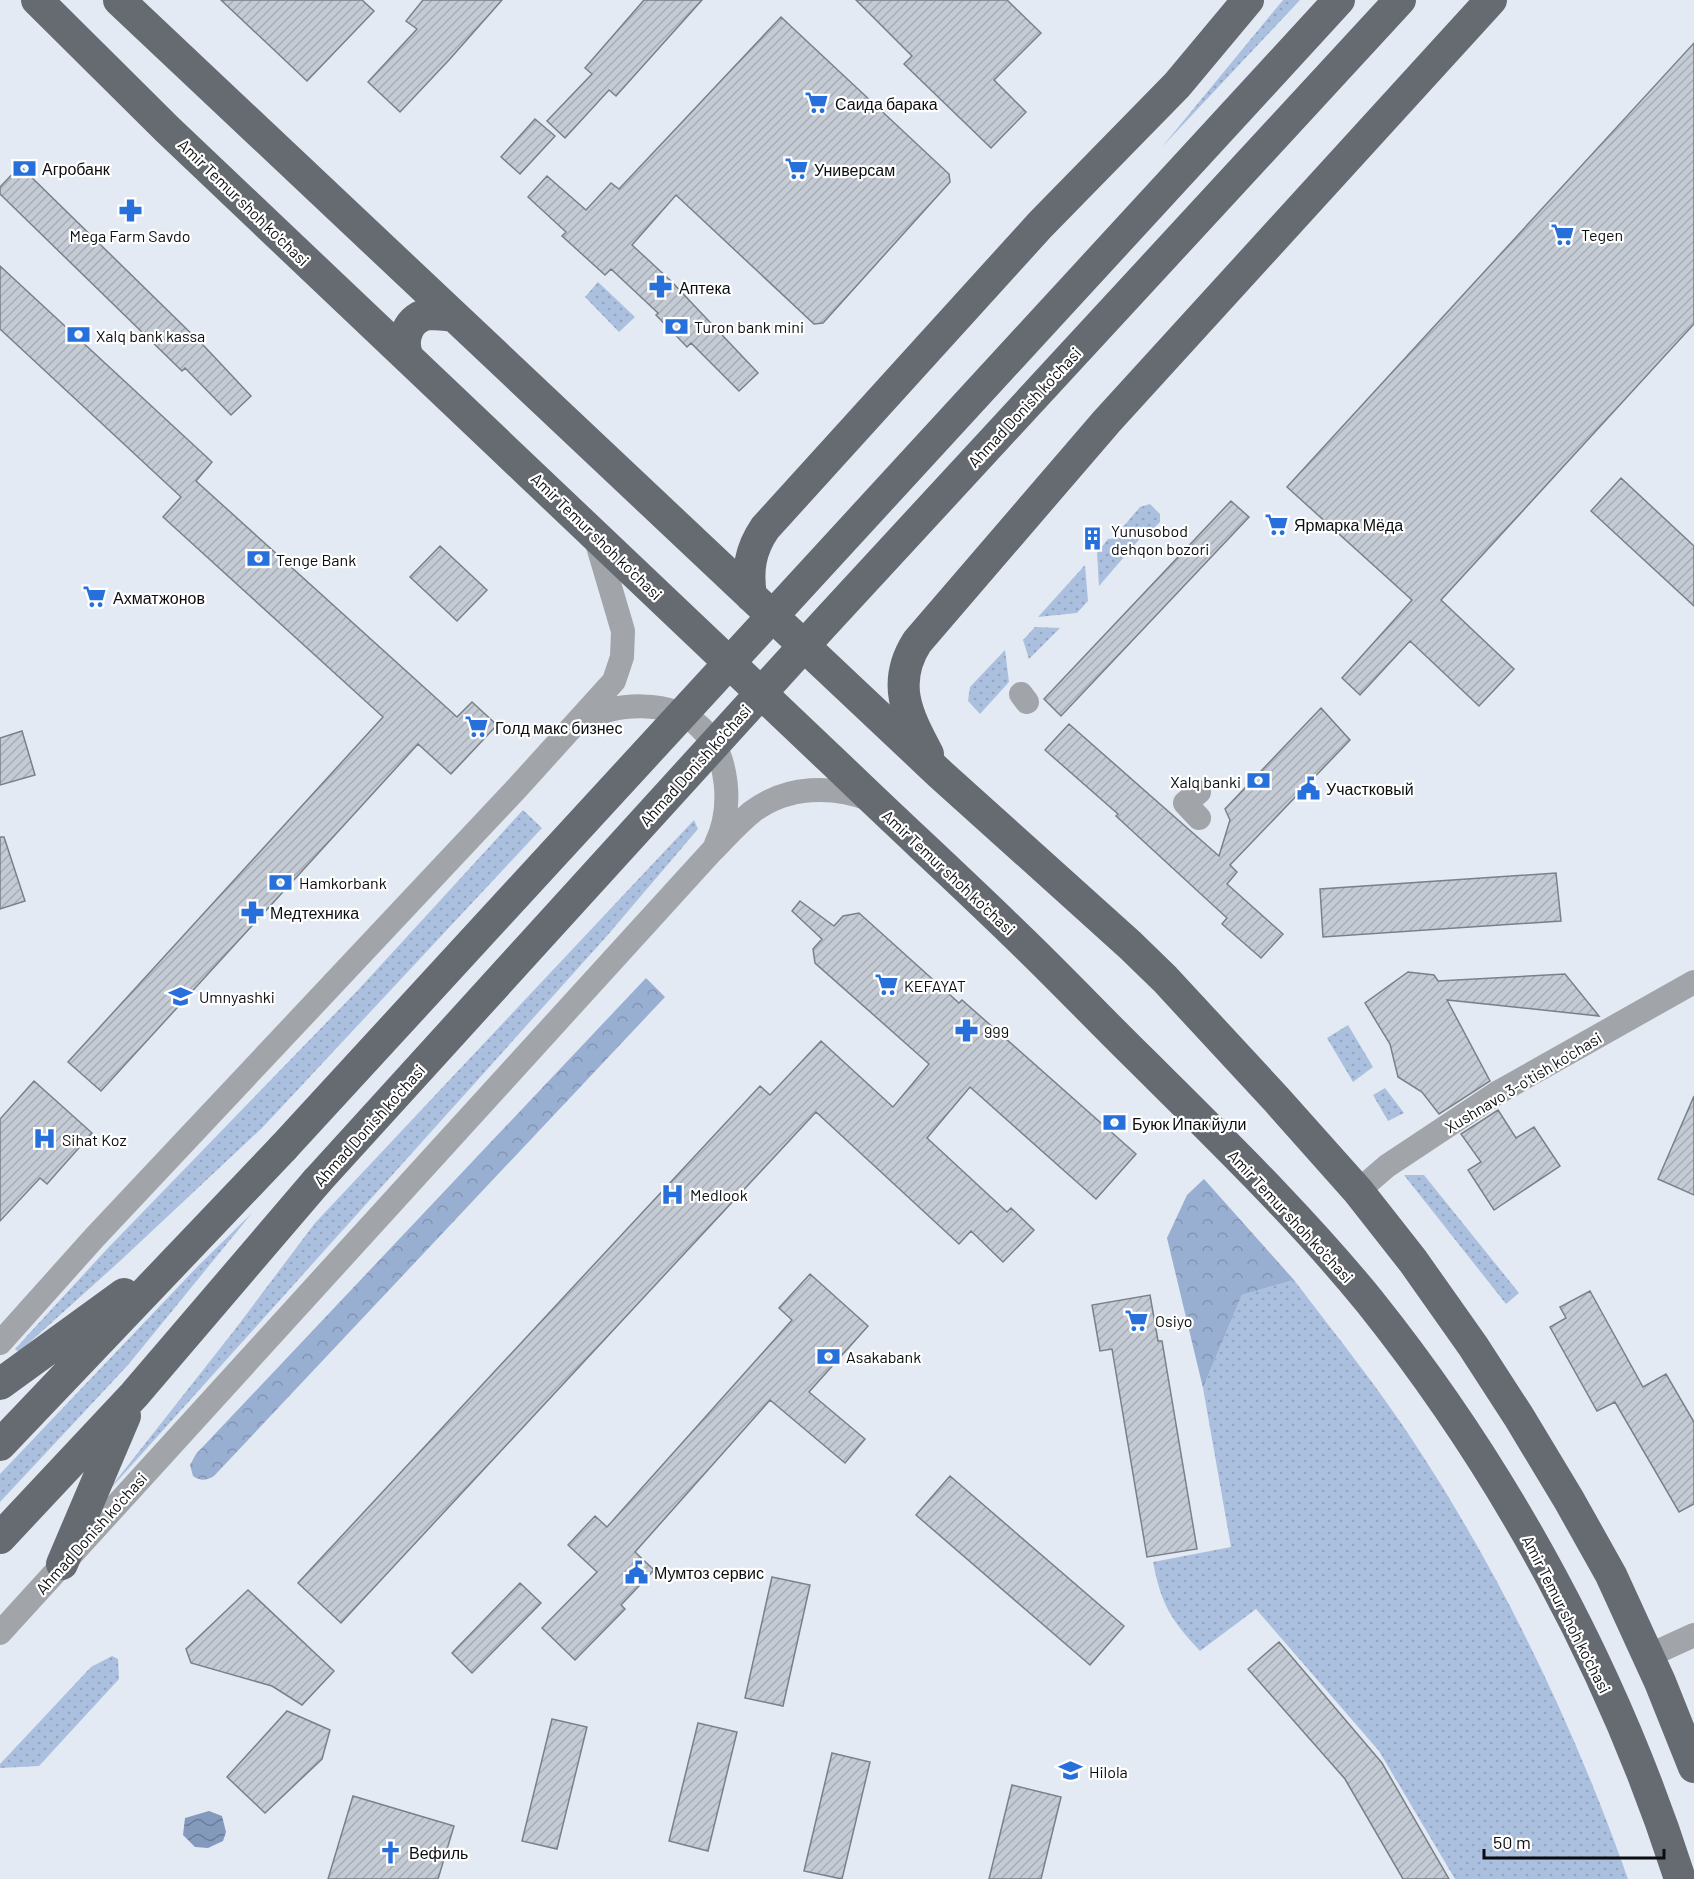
<svg xmlns="http://www.w3.org/2000/svg" width="1694" height="1879" viewBox="0 0 1694 1879" font-family="Barlow,sans-serif">
  <defs>
    <pattern id="green-dots" width="8" height="8" patternUnits="userSpaceOnUse" patternTransform="scale(1.5)"><rect width="8" height="8" fill="#abc0df"/><path d="M2 2h.1M6 6h.1" fill="none" stroke="#92a4be" stroke-width="1.8" stroke-linecap="round"/></pattern>
    <pattern id="forest-crowns" width="20" height="18" patternUnits="userSpaceOnUse" patternTransform="scale(1.5)"><rect width="20" height="18" fill="#98afd2"/><path d="M2 6a3 3 0 1 1 6 0M12 15a3 3 0 1 1 6 0" fill="none" stroke="#8295b3"/></pattern>
    <pattern id="water-waves" width="16" height="10" patternUnits="userSpaceOnUse" patternTransform="scale(1.5)"><rect width="16" height="10" fill="#849abc"/><path d="M0 5q4-4 8 0t8 0" fill="none" stroke="#6a7c97"/></pattern>
    <pattern id="building-hatch" width="6" height="6" patternUnits="userSpaceOnUse" patternTransform="scale(1.5)"><rect width="6" height="6" fill="#c4cbd4"/><path d="M-1 1l2-2M0 6l6-6M5 7l2-2" fill="none" stroke="#a7adb5"/></pattern>
  </defs>
  <rect width="100%" height="100%" fill="#e3eaf4"/>
  <path fill="url(#green-dots)" d="M1283 0H1300L1162 147Z
    M598 282 635 317 619 332 585 297Z
    M1150 504 1160 514V522L1151 531 1117 534 1140 507Z
    M1143 535 1099 586 1097 553 1108 539Z
    M1085 565 1088 601 1077 613 1038 617Z
    M1035 627 1060 628 1029 659 1023 640Z
    M1005 650 1009 682 980 714 968 701 970 687Z
    M523 810 542 828 262 1128 120 1261 19 1352 15 1349 107 1249 359 989Z
    M694 820 698 829 606 937 103 1497 233 1332 315 1223Z
    M1348 1025 1373 1067 1353 1082 1327 1038Z
    M1385 1088 1404 1113 1388 1121 1373 1095Z
    M1404 1175H1424L1519 1293 1506 1304Z
    M252 1213 128 1365 0 1502V1474L198 1266Z
    M1294 1280C1335 1334 1378 1387 1415 1444 1503 1578 1575 1728 1628 1879H1455L1379 1751 1256 1609 1200 1651C1171 1620 1161 1604 1153 1562L1231 1547 1203 1388 1242 1295Z
    M112 1656 118 1659 119 1679 39 1766 0 1768V1764L91 1667Z"/>
  <path fill="url(#forest-crowns)" d="M646 978 665 997 214 1476C206 1481 200 1481 193 1476L190 1465 196 1454Z
    M1204 1179 1294 1280 1242 1295 1203 1388 1167 1238 1187 1195Z"/>
  <path fill="url(#water-waves)" d="M209 1811 222 1816 226 1832 223 1841 208 1848 195 1847 183 1835 185 1818Z"/>
  <path fill="url(#building-hatch)" stroke="#7a8088" stroke-width="1.5" d="M221 0H362L374 11 307 81Z
    M423 0H502L449 60 400 112 368 82 417 29 406 21Z
    M644 0H702L616 96 609 90 565 138 547 121 592 74 585 68Z
    M856 0H1007L1041 33 994 80 1026 112 991 148 904 64 912 56Z
    M781 17 949 174 950 182 823 323 814 324 676 195 632 245 671 281 758 373 739 391 691 343 687 347 656 315 658 313 611 269 605 275 562 236 566 232 528 197 547 176 586 210 611 183 619 189Z
    M1694 43V324L1441 600 1514 669 1479 706 1410 641 1360 695 1342 678 1412 600 1287 487Z
    M535 119 555 136 520 174 501 157Z
    M20 166 205 347 251 396 231 415 185 368 182 371 0 194V187Z
    M0 266 212 462 196 481 457 717 472 702 497 725 451 774 418 744 101 1091 68 1062 383 717 163 517 181 497 0 329Z
    M1621 478 1694 546V606L1591 511Z
    M1231 501 1249 517 1061 716 1044 699Z
    M440 546 487 590 457 621 410 577Z
    M1321 708 1350 740 1230 865 1237 872 1227 884 1283 934 1261 958 1222 924 1227 918 1116 816 1118 814 1045 750 1069 724 1219 856 1230 820 1225 809Z
    M22 731 35 775 0 785V738Z
    M0 837H4L25 901 0 909Z
    M1556 873 1561 921 1323 937 1320 889Z
    M800 901 834 926 843 916 859 913 959 1003 962 1000 1136 1154 1096 1199 970 1087 927 1138 1007 1212 1011 1208 1034 1230 1003 1262 971 1231 959 1244 816 1112 341 1623 298 1583 760 1086 770 1095 821 1041 893 1107 929 1064 815 963 813 949 822 939 792 911Z
    M1408 972 1434 975 1438 981 1565 974 1599 1016 1447 1000 1490 1081 1439 1114 1422 1092 1398 1077 1390 1044 1365 1003Z
    M34 1081 92 1133 47 1184 40 1178 0 1221V1119Z
    M1694 1096V1195L1658 1179Z
    M1498 1110 1516 1138 1534 1127 1560 1166 1494 1210 1468 1170 1481 1162 1461 1134Z
    M810 1274 868 1326 809 1392 865 1439 845 1463 770 1400 635 1552 654 1570 621 1605 625 1609 575 1660 542 1628 597 1572 568 1545 595 1516 607 1527 792 1320 779 1308Z
    M1590 1291 1643 1387 1666 1374 1694 1422V1504L1679 1512 1615 1402 1597 1411 1550 1327 1566 1318 1560 1307Z
    M1150 1295 1158 1341H1162L1197 1549 1147 1557 1112 1349 1100 1351 1092 1305Z
    M950 1476 1124 1626 1090 1665 916 1515Z
    M772 1577 810 1585 783 1706 745 1698Z
    M520 1583 541 1603 472 1673 452 1653Z
    M248 1590 334 1671 302 1705 272 1686 191 1663 186 1649Z
    M1279 1642 1382 1763 1449 1879H1403L1345 1779 1248 1669Z
    M287 1711 330 1730 322 1759 265 1813 227 1777Z
    M552 1719 587 1727 557 1849 522 1841Z
    M698 1723 737 1732 708 1851 669 1841Z
    M832 1753 870 1762 842 1879 804 1871Z
    M1012 1785 1061 1797 1041 1879H989Z
    M353 1796 454 1826 438 1879H328Z"/>
  <g fill="none" stroke-linecap="round" stroke-linejoin="round">
    <path stroke="#a1a4a8" stroke-width="24" d="M1021 694 1027 702
      M583 721C615 702 671 699 700 727 730 755 733 809 716 844
      M1199 818 1185 803 1199 792
      M1358 1191 1387 1166 1497 1093 1694 982
      M0 1343 94 1238 518 787 614 681 622 657 623 631 595 536
      M0 1633 712 851C725 838 738 823 752 812 787 785 833 785 872 800
      M1648 1656 1694 1635"/>
    <path stroke="#666b72" stroke-width="32" d="M37 0 167 129C391 342 616 555 840 768 902 828 966 886 1028 947 1067 985 1105 1025 1144 1063 1221 1140 1301 1217 1370 1302 1506 1472 1614 1672 1680 1879
      M119 0 939 773 1130 945 1165 979 1277 1100 1358 1191 1413 1261 1473 1346 1519 1417 1569 1500 1611 1575 1660 1682 1694 1767
      M408 357C400 340 408 316 430 314 438 314 446 315 454 316
      M751 596C747 570 750 550 765 528L1040 225 1177 85 1248 0
      M928 754C907 715 891 683 917 642L1107 421 1491 0
      M0 1384 124 1294
      M0 1445 283 1148
      M0 1538 134 1395 317 1181
      M62 1564 125 1416"/>
    <path stroke="#666b72" stroke-width="32" d="M283 1148 1339 0
      M317 1181 822 626 1400 0"/>
  </g>
  <defs>
    <symbol id="supermarket-bare" viewBox="-9 -9 18 18"><path d="M-6-5.5h2.5l.6 2H6L4.5 2H-2.5L-4.4-4H-6ZM-1.5 3.2a1.3 1.3 0 1 0 .1 0ZM3 3.2a1.3 1.3 0 1 0 .1 0Z" fill="#276fdb" stroke="#fff" stroke-width="2.5" paint-order="stroke"/></symbol>
    <symbol id="bank-bare" viewBox="-9 -9 18 18"><path d="M-6-4H6V4H-6ZM0-2.3a2.3 2.3 0 1 0 0 4.6a2.3 2.3 0 1 0 0-4.6Z" fill="#276fdb" stroke="#fff" stroke-width="2.5" paint-order="stroke"/></symbol>
    <symbol id="pharmacy-bare" viewBox="-9 -9 18 18"><path d="M-2-6h4v4h4v4h-4v4h-4v-4h-4v-4h4Z" fill="#276fdb" stroke="#fff" stroke-width="2.5" paint-order="stroke"/></symbol>
    <symbol id="building-bare" viewBox="-9 -9 18 18"><path d="M-4-6H4V6H1V3H-1V6H-4ZM-2.5-4.3h1.7v1.8h-1.7ZM.8-4.3h1.7v1.8H.8ZM-2.5-1h1.7V.8h-1.7ZM.8-1h1.7V.8H.8Z" fill="#276fdb" stroke="#fff" stroke-width="2.5" paint-order="stroke"/></symbol>
    <symbol id="civic-bare" viewBox="-9 -9 18 18"><path d="M-.6-6.5H3V-4.5H.6V-3L4-1V1h2V6H-6V1h2V-1L-.6-3ZM-1.2 2.5V6h2.4V2.5Z" fill="#276fdb" stroke="#fff" stroke-width="2.5" paint-order="stroke"/></symbol>
    <symbol id="school-bare" viewBox="-9 -9 18 18"><path d="M0-5L7-2L0 1L-7-2ZM-4 1L0 2.5L4 1V4Q0 6-4 4Z" fill="#276fdb" stroke="#fff" stroke-width="2.5" paint-order="stroke"/></symbol>
    <symbol id="hospital-bare" viewBox="-9 -9 18 18"><path d="M-5-5h3v3.5h4V-5h3V5h-3V1.5h-4V5h-3Z" fill="#276fdb" stroke="#fff" stroke-width="2.5" paint-order="stroke"/></symbol>
    <symbol id="church-bare" viewBox="-9 -9 18 18"><path d="M-1.2-6h2.4v3.5h3.3v2.4h-3.3V6h-2.4V-.1h-3.3v-2.4h3.3Z" fill="#276fdb" stroke="#fff" stroke-width="2.5" paint-order="stroke"/></symbol>
  </defs>
  <g fill-rule="evenodd">
    <use href="#supermarket-bare" x="800" y="86" width="33" height="33"/>
    <use href="#bank-bare" x="8" y="152" width="33" height="33"/>
    <use href="#supermarket-bare" x="780" y="152" width="33" height="33"/>
    <use href="#pharmacy-bare" x="114" y="194" width="33" height="33"/>
    <use href="#supermarket-bare" x="1546" y="218" width="33" height="33"/>
    <use href="#pharmacy-bare" x="644" y="270" width="33" height="33"/>
    <use href="#bank-bare" x="660" y="310" width="33" height="33"/>
    <use href="#bank-bare" x="62" y="318" width="33" height="33"/>
    <use href="#supermarket-bare" x="1260" y="508" width="33" height="33"/>
    <use href="#building-bare" x="1076" y="522" width="33" height="33"/>
    <use href="#bank-bare" x="242" y="542" width="33" height="33"/>
    <use href="#supermarket-bare" x="78" y="580" width="33" height="33"/>
    <use href="#supermarket-bare" x="460" y="710" width="33" height="33"/>
    <use href="#bank-bare" x="1242" y="764" width="33" height="33"/>
    <use href="#civic-bare" x="1292" y="772" width="33" height="33"/>
    <use href="#bank-bare" x="264" y="866" width="33" height="33"/>
    <use href="#pharmacy-bare" x="236" y="896" width="33" height="33"/>
    <use href="#supermarket-bare" x="870" y="968" width="33" height="33"/>
    <use href="#school-bare" x="164" y="980" width="33" height="33"/>
    <use href="#pharmacy-bare" x="950" y="1014" width="33" height="33"/>
    <use href="#bank-bare" x="1098" y="1106" width="33" height="33"/>
    <use href="#hospital-bare" x="28" y="1122" width="33" height="33"/>
    <use href="#hospital-bare" x="656" y="1178" width="33" height="33"/>
    <use href="#supermarket-bare" x="1120" y="1304" width="33" height="33"/>
    <use href="#bank-bare" x="812" y="1340" width="33" height="33"/>
    <use href="#civic-bare" x="620" y="1556" width="33" height="33"/>
    <use href="#school-bare" x="1054" y="1754" width="33" height="33"/>
    <use href="#church-bare" x="374" y="1836" width="33" height="33"/>
  </g>
  <g text-anchor="middle" dominant-baseline="central" stroke-width="4.5" stroke-linejoin="round" paint-order="stroke">
    <g font-size="16" fill="#0b0d10" stroke="#fff" text-anchor="start">
      <text x="835" y="103">Саида барака</text>
      <text x="42" y="168">Агробанк</text>
      <text x="814" y="169">Универсам</text>
      <text x="1581" y="234">Tegen</text>
      <text x="130" y="235" text-anchor="middle">Mega Farm Savdo</text>
      <text x="679" y="287">Аптека</text>
      <text x="694" y="326">Turon bank mini</text>
      <text x="96" y="335">Xalq bank kassa</text>
      <text x="1294" y="524">Ярмарка Мёда</text>
      <text x="1111" y="530">Yunusobod<tspan x="1111" dy="18">dehqon bozori</tspan></text>
      <text x="276" y="559">Tenge Bank</text>
      <text x="113" y="597">Ахматжонов</text>
      <text x="495" y="727">Голд макс бизнес</text>
      <text x="1241" y="781" text-anchor="end">Xalq banki</text>
      <text x="1326" y="788">Участковый</text>
      <text x="299" y="882">Hamkorbank</text>
      <text x="270" y="912">Медтехника</text>
      <text x="904" y="985">KEFAYAT</text>
      <text x="199" y="996">Umnyashki</text>
      <text x="984" y="1031">999</text>
      <text x="1132" y="1123">Буюк Ипак йули</text>
      <text x="62" y="1139">Sihat Koz</text>
      <text x="690" y="1194">Medlook</text>
      <text x="1155" y="1320">Osiyo</text>
      <text x="846" y="1356">Asakabank</text>
      <text x="654" y="1572">Мумтоз сервис</text>
      <text x="1089" y="1771">Hilola</text>
      <text x="409" y="1852">Вефиль</text>
    </g>
    <g font-size="16" fill="#0b0d10" stroke="#fff">
      <text transform="translate(244 202) rotate(44)">Amir Temur shoh ko'chasi</text>
      <text transform="translate(1024 407) rotate(-47)">Ahmad Donish ko'chasi</text>
      <text transform="translate(597 536) rotate(44)">Amir Temur shoh ko'chasi</text>
      <text transform="translate(695 765) rotate(-48)">Ahmad Donish ko'chasi</text>
      <text transform="translate(949 872) rotate(43)">Amir Temur shoh ko'chasi</text>
      <text transform="translate(1523 1082) rotate(-31)">Xushnavo 3-o'tish ko'chasi</text>
      <text transform="translate(369 1125) rotate(-48)">Ahmad Donish ko'chasi</text>
      <text transform="translate(1291 1216) rotate(47)">Amir Temur shoh ko'chasi</text>
      <text transform="translate(91 1533) rotate(-48)">Ahmad Donish ko'chasi</text>
      <text transform="translate(1567 1614) rotate(63)">Amir Temur shoh ko'chasi</text>
    </g>
  </g>
  <path d="M1484 1849v9h180v-9" fill="none" stroke="#0b0d10" stroke-width="3"/>
  <text x="1493" y="1849" font-size="18" fill="#0b0d10" stroke="#ffffff" stroke-width="4.5" paint-order="stroke">50 m</text>
</svg>
